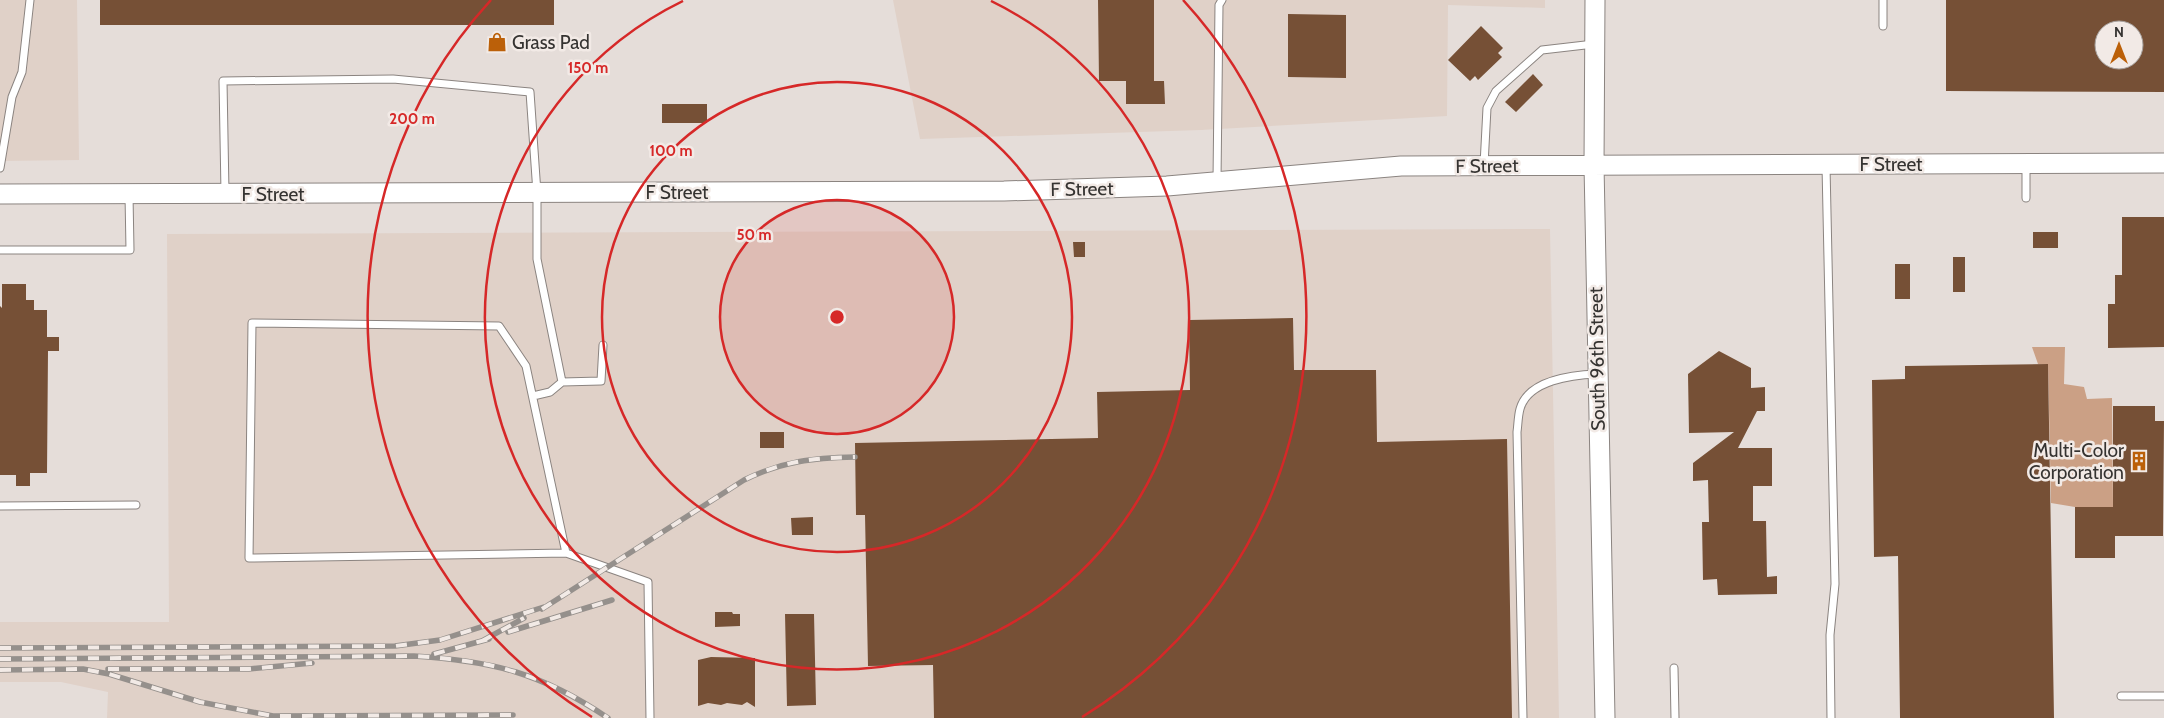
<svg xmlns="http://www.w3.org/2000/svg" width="2164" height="718" viewBox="0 0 2164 718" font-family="Cabin,sans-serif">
  <rect width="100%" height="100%" fill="#e5ddd9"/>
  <path fill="#e0d1c8" d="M0 0H77L79 160 0 161Z
    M893 0H1545V8L1448 5 1447 116 1201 130 920 139Z
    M1550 229 1559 718H107L108 692 61 682H0V622H169L167 234Z"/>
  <path fill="#cba085" d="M2032 347H2065L2064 384 2084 387 2087 399 2112 398 2113 507H2075L2051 503 2048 364H2038Z"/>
  <path fill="#765036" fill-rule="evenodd" d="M100 0H554V25H100Z
    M1098 0H1154V81H1164L1165 104H1126V81H1099Z
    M1946 0H2164V92L1946 91ZM2104 30H2134V60H2104Z
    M1288 14 1346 15V78L1288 77Z
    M1481 26 1503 48 1498 53 1502 57 1478 80 1475 76 1470 81 1448 60Z
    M1533 74 1543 85 1516 112 1505 102Z
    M662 104H707V123H662Z
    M2122 217H2164V347L2108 348V304H2115V275H2122Z
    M2033 232H2058V248H2033Z
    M1073 242H1085V257H1074Z
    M1953 257H1965V292H1953Z
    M1895 264H1910V299H1895Z
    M2 284H26V300H34V310H47V337H59V351H48L47 473H30V486H16V475H0V306L2 308Z
    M1293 318 1294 370H1376L1377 442 1507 439 1512 718H934L933 665 868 666 865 515H856L855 443 1098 438 1097 392 1190 390 1189 320Z
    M1719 351 1751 368V388L1765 387V411H1757L1738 448H1772V486H1753V521H1766L1767 577 1777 576V594L1718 595 1717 579 1703 580 1702 522H1709L1708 480 1693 481V463L1734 432 1689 433 1688 374Z
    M2048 364 2054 718H1900L1898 556 1874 557 1872 380 1905 379V366Z
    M2113 406H2155V421H2164L2163 536H2115V558H2075V507H2113Z
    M760 432H784V448H760Z
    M813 517V535H792L791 518Z
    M715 612H732L733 614H740V626L715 627Z
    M785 614H814L816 705 787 706Z
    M711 657 755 658V707L747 702 742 705 727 703 721 705 708 703 698 706V660Z"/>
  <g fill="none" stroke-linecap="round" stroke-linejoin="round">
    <defs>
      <path id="lane" d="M1883 26V0
        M2026 164V198
        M1484 165 1487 108 1496 91 1542 50 1594 44
        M1826 166 1835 584 1830 635 1831 718
        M0 168 12 97 22 72 30 0
        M1217 180 1219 5 1222 0
        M225 193 223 81 393 79 530 92 537 193V259L562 382
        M0 250H130L129 195
        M533 396 550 392 562 382 601 381 603 345
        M0 506 136 505
        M566 553 526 366 499 326 252 323 249 558 566 553 648 582 650 718
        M1674 668 1675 718
        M2121 696H2164
        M1523 718 1517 432C1518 425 1518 416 1520 409 1528 380 1573 375 1597 374"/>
      <path id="secondary" d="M1595 0 1594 165 1605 718
        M0 194 1004 191 1167 186 1401 166 2164 163"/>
    </defs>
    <use href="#lane" stroke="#8b8480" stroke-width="9"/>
    <use href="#secondary" stroke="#8b8480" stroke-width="21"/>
    <use href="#lane" stroke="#fff" stroke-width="7"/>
    <use href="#secondary" stroke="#fff" stroke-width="19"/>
    <defs>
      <path id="rail" d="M542 609 744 480C783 461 813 458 855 457
        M508 632 612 600
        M482 641 524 618
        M0 648 395 646 440 640 547 606
        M434 654 489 639
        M0 659 414 656C494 661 541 673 608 718
        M108 669H249L312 663
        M0 670 83 669 109 674 200 702 273 716 513 715"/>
    </defs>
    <use href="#rail" stroke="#95908c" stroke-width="5.5"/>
    <use href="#rail" stroke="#f2eae6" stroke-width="4" stroke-dasharray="11" stroke-linecap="butt"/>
  </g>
  <circle cx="837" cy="317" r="117" fill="#d62828" fill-opacity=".12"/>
  <g fill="none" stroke="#d62828" stroke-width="2.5">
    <circle cx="837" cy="317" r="117"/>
    <circle cx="837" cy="317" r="235"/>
    <path d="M991 1A352 352 0 1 1 683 1"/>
    <path d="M592 717A469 469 0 0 1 491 0M1183 0A469 469 0 0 1 1082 717"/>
  </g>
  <defs>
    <symbol id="shop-bare" viewBox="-9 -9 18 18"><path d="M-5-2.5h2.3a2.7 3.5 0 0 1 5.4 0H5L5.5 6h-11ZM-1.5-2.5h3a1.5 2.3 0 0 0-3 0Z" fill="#bb6009" stroke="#f2eae6" stroke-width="2.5" paint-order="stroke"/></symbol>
    <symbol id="building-bare" viewBox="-9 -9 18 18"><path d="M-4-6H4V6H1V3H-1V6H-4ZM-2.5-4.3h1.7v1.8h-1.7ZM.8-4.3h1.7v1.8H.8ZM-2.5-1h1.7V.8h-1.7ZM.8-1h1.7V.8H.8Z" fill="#bb6009" stroke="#f2eae6" stroke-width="2.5" paint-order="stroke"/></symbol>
  </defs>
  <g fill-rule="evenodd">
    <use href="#shop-bare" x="483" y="28" width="28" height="28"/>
    <use href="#building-bare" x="2125" y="447" width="28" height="28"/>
  </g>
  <g text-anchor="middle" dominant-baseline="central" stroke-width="5" stroke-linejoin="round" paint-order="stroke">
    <g font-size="19" fill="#353331" stroke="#f2eae6" text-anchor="start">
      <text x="512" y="42">Grass Pad</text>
      <text x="2124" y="450" text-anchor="end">Multi-Color<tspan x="2124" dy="22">Corporation</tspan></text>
    </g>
    <g font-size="19" fill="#353331" stroke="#f2eae6">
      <text x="1891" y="164">F Street</text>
      <text transform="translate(1487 166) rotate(-1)">F Street</text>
      <text transform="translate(1082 189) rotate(-1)">F Street</text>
      <text x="677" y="192">F Street</text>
      <text x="273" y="194">F Street</text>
      <text transform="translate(1597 359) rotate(-91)">South 96th Street</text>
    </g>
  </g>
  <circle cx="837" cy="317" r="8" fill="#d62828" stroke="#f2eae6" stroke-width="2.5"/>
  <g font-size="15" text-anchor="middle" font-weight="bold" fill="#d62828" stroke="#f2eae6" stroke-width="5" stroke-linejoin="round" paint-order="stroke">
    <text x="588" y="73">150 m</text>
    <text x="412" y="124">200 m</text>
    <text x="671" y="156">100 m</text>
    <text x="754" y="240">50 m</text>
  </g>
  <g transform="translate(2119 45)"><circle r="24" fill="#f2eae6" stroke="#a6a19e"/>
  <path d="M0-4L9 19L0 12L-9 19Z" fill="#bb6009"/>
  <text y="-8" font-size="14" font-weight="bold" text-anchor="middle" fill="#353331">N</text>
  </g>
</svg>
